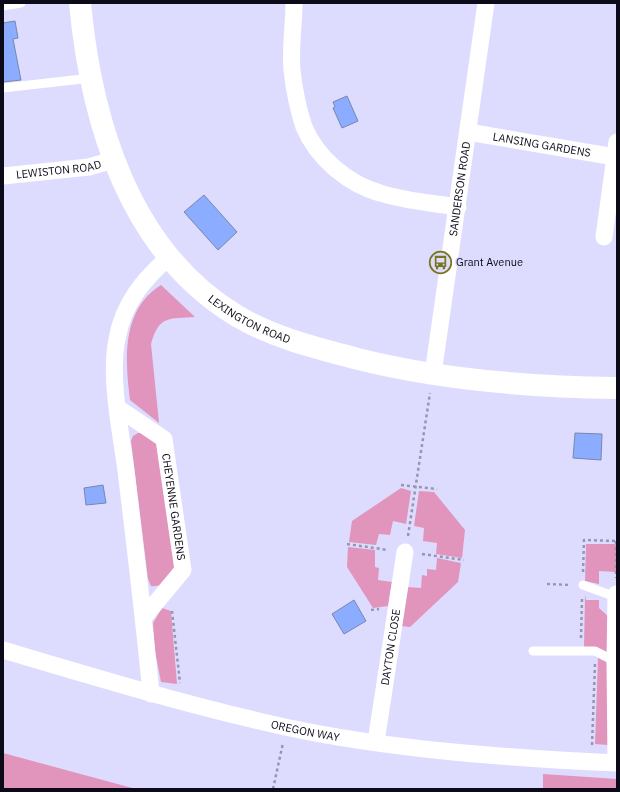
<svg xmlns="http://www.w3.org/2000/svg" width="620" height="792" viewBox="0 0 620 792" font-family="'IBM Plex Sans',sans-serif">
  <rect width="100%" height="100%" fill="#dddcfe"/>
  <path fill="#e194bc" d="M161 285 195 317C169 319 159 315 151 344L159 423 130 400C125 360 121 310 161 285Z
    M138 433H144L156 442 175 566C168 576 164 588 151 586L148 579 131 441 133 436Z
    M401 488 411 491 406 524 393 521 390 535 379 534 376 545 349 542 352 521Z
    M419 491 434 492 465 530 462 558 436 554 437 543 423 541 424 528 414 526Z
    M586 544H617V572L599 571V584L585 581Z
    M348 547 375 550V567L379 568 378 580 392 582 388 606 373 608 347 567Z
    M437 558 461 563 458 582 410 627 401 626 407 587 421 588 422 575 427 576V569L436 570Z
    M585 595 586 600H599V608L611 619 610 655 595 647 584 648Z
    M162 608 171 611 177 684 161 682 155 651 153 623Z
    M598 658 608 663V745L595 744Z
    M3 753 136 789H3Z
    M543 774 617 779V789H543Z"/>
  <path fill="#8cacff" stroke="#7887ac" d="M15 21 18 38 13 39 21 80 3 82V23Z
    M347 96 358 121 342 128 333 108 335 107 333 102Z
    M204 195 237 232 218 250 184 212Z
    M575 433 602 434 601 460 573 458Z
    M103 485 106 503 86 505 84 488Z
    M354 600 366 621 344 634 332 614Z"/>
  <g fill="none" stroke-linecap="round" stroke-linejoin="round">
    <path stroke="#9796b1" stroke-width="2.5" stroke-dasharray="3 3" stroke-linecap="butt" d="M401 485 437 489
      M408 536 430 393
      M616 541V578
      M347 544 388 550
      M422 554 464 560
      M583 572 584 540 617 541
      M547 584 571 585
      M371 610 379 609
      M172 611 180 683
      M581 638 582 599
      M592 745 595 664
      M273 789 283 743"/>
    <path stroke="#fff" stroke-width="9" d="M3 6 21 3
      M3 88 91 78
      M583 585 616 597
      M533 651H595L615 661"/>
    <g stroke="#fff" stroke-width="17">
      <path d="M294 3C294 25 290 48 292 70 294 89 298 109 304 127 317 158 348 184 380 193 405 201 432 203 458 207"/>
      <path id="s1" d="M468 132 615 157"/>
      <path id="s2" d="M3 176 89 167 113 160"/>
      <path d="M604 237 617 142"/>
      <path id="s3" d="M433 374 486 3"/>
      <path id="s4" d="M118 408 164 439 183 570 144 617"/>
      <path id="s5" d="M3 650C97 678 190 706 285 727 392 750 509 758 617 763"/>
      <path d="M151 694C144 619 135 545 126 471 121 432 109 378 117 339 123 304 143 280 169 257"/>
      <path id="s6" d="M376 742 405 552"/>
      <path d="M616 763 615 661 616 594"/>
    </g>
    <path stroke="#fff" stroke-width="22" id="s7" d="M80 3C91 121 129 251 237 316 274 338 317 348 358 359 442 380 531 387 617 388"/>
  </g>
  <defs>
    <symbol id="bus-ring" viewBox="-11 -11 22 22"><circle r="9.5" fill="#dddcfe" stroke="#78751a" stroke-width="1.5"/><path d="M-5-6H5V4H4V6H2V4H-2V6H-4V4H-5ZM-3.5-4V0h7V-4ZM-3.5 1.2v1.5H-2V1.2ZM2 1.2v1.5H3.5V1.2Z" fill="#78751a"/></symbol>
  </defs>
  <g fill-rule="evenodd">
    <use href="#bus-ring" x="428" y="250" width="25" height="25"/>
  </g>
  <g text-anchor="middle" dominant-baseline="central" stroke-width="3" stroke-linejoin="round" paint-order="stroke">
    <g font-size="11" fill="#0c0a18" stroke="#dddcfe">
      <text stroke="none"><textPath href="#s1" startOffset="75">LANSING GARDENS</textPath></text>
      <text stroke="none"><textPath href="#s2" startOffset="56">LEWISTON ROAD</textPath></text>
      <text stroke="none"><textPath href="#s3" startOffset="187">SANDERSON ROAD</textPath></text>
      <text stroke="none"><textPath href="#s7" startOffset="376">LEXINGTON ROAD</textPath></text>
      <text stroke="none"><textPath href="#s4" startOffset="124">CHEYENNE GARDENS</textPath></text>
      <text stroke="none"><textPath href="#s6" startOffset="96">DAYTON CLOSE</textPath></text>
      <text stroke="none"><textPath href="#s5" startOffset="313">OREGON WAY</textPath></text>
    </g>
    <g font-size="11" fill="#0c0a18" stroke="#dddcfe" text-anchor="start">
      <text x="456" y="262">Grant Avenue</text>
    </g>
  </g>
  <rect width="620" height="792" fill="none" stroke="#0c0a18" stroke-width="8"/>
</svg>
